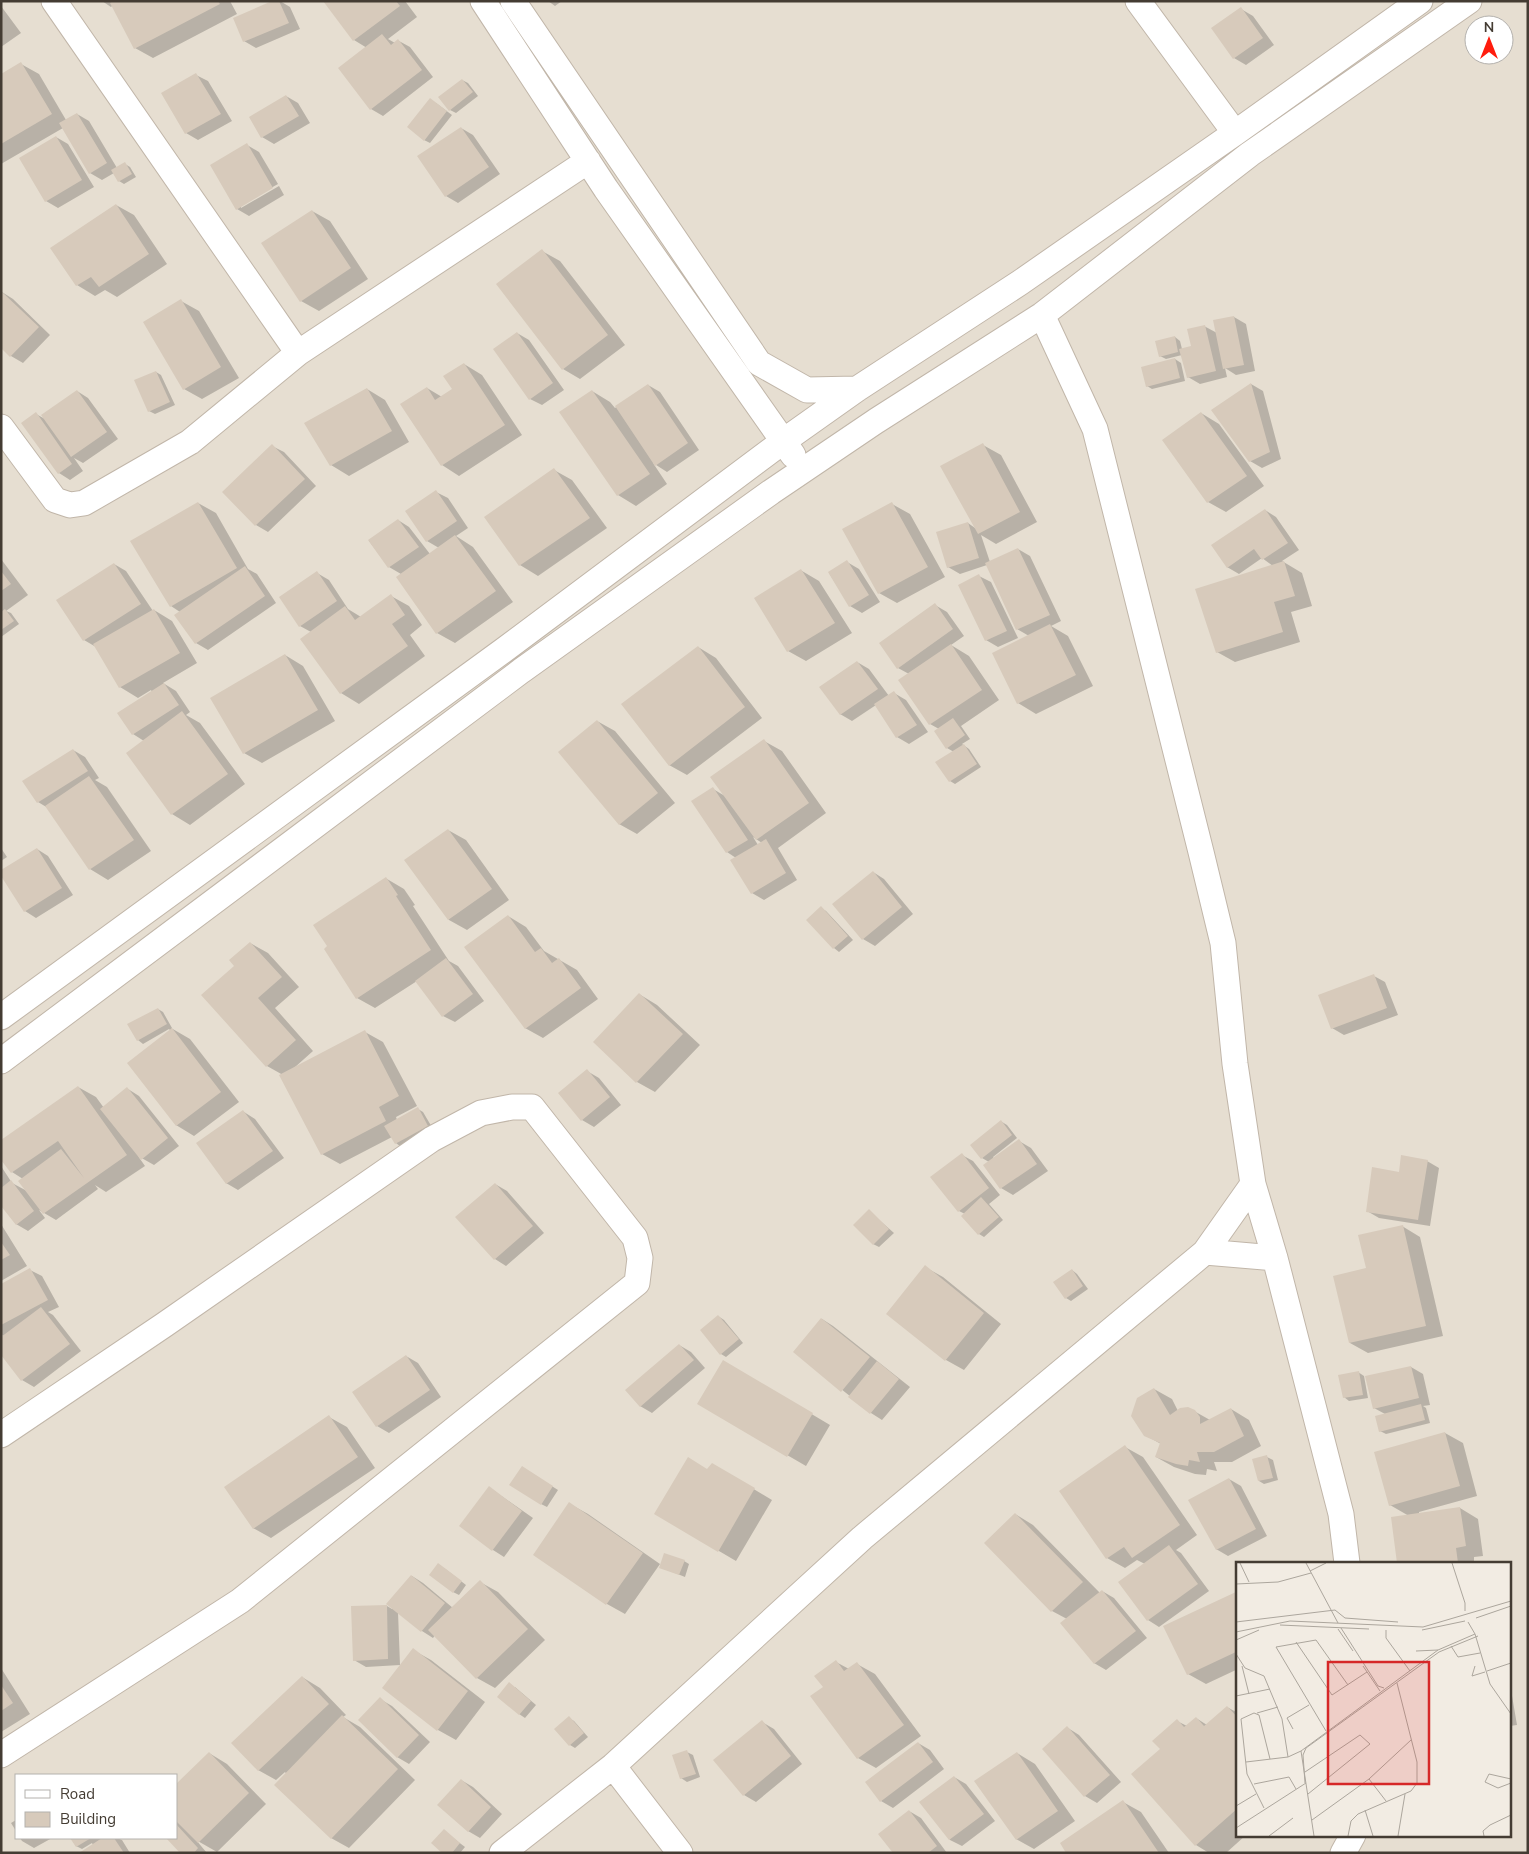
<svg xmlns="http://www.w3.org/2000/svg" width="1529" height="1854" viewBox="0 0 1529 1854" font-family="'Nunito Sans',sans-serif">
  <rect width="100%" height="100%" fill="#f2ece3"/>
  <path fill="#e6ded1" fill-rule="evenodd" d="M1 1H1528V1853H1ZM1474 25H1504V55H1474ZM1238 1563H1510V1835H1238ZM16 1775H176V1838H16Z"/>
  <path fill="#0003" fill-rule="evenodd" d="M102 1H230L237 14 153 58 135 48 113 5 111 7Z
    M275 1H280L290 7 300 29 256 48 244 41Z
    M324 1H405L417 17 388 39 395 43 399 41 410 47 433 77 383 116 371 109 367 48 354 40Z
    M548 1H562L555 6Z
    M1 6 21 33 1 47Z
    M1241 9 1253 16 1274 45 1246 65 1234 58Z
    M21 64 39 74 66 120 77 114 89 121 117 168 125 164 130 167 136 177 124 184 119 181 114 173 102 180 90 173 63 128 1 164V75Z
    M196 75 208 81 232 121 198 140 186 133Z
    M462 80 468 83 478 96 456 113 450 110Z
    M286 96 298 103 310 123 274 144 262 137Z
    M436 103 452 115 430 143 424 140Z
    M461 128 473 135 500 174 458 203 446 196Z
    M56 137 68 144 94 187 58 208 46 201Z
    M247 145 259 152 278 184 241 205V208L279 186 284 195 249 216 237 209Z
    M116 205 134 215 167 264 117 297 105 290 95 296 77 285 52 248Z
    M312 211 330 221 368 279 319 311 301 301Z
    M542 251 560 261 625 345 580 379 563 369Z
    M2 292 13 299 50 335 23 363 11 356 1 347Z
    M181 301 199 311 239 378 202 399 184 389Z
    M1234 317 1246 324 1255 371 1236 375 1225 368 1227 377 1200 384 1188 377 1182 355 1166 359 1160 356 1175 337 1180 341 1182 349 1193 347 1204 326 1217 333Z
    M517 333 529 340 564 390 542 405 530 399Z
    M1175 359 1181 363 1185 381 1152 389 1147 386Z
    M464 364 482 375 522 435 459 476 442 465 427 388 442 397 453 389Z
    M156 372 161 375 175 405 155 414 149 411Z
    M1251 384 1263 391 1281 459 1262 468 1250 461Z
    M648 385 660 392 699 450 667 472 653 463 667 484 636 506 618 495 592 391 610 402 615 408Z
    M367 389 385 400 409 442 349 476 331 465Z
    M77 391 88 398 118 439 83 463 74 458 83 471 70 480 59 473 36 414 45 419Z
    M1201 413 1219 424 1264 486 1226 512 1208 502Z
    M983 445 1001 455 1037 522 996 544 981 535 990 562 1018 549 1030 556 1061 621 1051 626 1068 636 1093 686 1036 714 1018 703 1029 636 1017 629 987 565 960 574 948 567 968 523 975 528Z
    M272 446 284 452 316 486 268 532 256 525 224 492Z
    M554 470 572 480 607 528 538 576 520 565 486 517Z
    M436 492 448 498 468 528 456 536 473 547 513 602 455 643 437 633 401 574 389 567 369 541 398 520 409 527 430 554 439 548 427 541Z
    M198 503 216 513 248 569 257 574 276 603 208 650 196 643 180 612 171 606Z
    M892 504 910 514 945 577 897 603 879 593Z
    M1265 510 1276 517 1299 550 1282 561 1302 573 1312 606 1291 612 1300 642 1235 662 1217 652 1273 566 1262 558 1239 574 1227 567Z
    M1 559 28 595 6 611 11 613 19 624 1 637Z
    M847 562 859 569 880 602 862 613 850 606 829 573Z
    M114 564 126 571 153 611 154 610 172 621 197 663 163 683 176 691 190 712 186 715 200 723 245 784 190 825 172 814 144 741 133 734 152 692 151 690 138 698 120 687 96 647 84 640Z
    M802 571 819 581 852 633 806 661 788 651Z
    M317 573 329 580 348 609 361 617 391 596 409 606 422 625 410 635 425 656 359 704 341 693 302 639 311 632 300 626Z
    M979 576 991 582 1018 638 998 647 986 640Z
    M935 605 947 612 964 636 951 645 969 656 999 700 961 726 970 739 962 744 969 749 981 767 955 784 950 781 954 752 947 748 939 729 930 724 909 674 898 668Z
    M698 647 716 658 762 718 687 775 669 765Z
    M285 655 303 666 335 721 262 763 244 753Z
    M857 662 869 669 889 696 894 693 906 700 928 732 909 744 897 737 876 705 852 721 840 714Z
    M597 721 615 731 675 803 637 834 619 824Z
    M764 741 782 751 826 813 778 848 797 880 764 900 752 893 736 858 727 852 693 802 713 789 725 796ZM753 837 762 843 758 845Z
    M73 750 85 757 99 778 95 780 107 787 151 851 108 880 90 869 48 808 38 802Z
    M448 830 466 840 509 900 467 930 449 920 406 860Z
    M1 848 7 857 1 861Z
    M37 849 48 856 73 895 36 918 25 911Z
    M873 872 884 879 913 914 875 946 863 939Z
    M387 879 404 889 415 905 413 906 449 961 458 966 484 1001 455 1022 443 1016 417 981 375 1008 357 998Z
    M821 908 826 911 853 940 839 952 834 948 808 920Z
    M508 916 526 927 544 951 577 970 598 999 543 1038 525 1028Z
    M250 943 268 953 299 987 275 1008 313 1051 294 1068 365 1032 383 1042 417 1106 396 1117 397 1120 418 1109 423 1112 433 1129 401 1147 396 1143 392 1137 340 1164 322 1154 283 1075 267 1066 236 966Z
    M1374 976 1385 982 1398 1015 1344 1035 1332 1028Z
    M639 994 657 1005 700 1045 655 1092 637 1082Z
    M158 1009 163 1012 172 1028H171L190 1039 239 1102 194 1136 176 1125 170 1030 169 1029 143 1044 138 1040 129 1025Z
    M587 1071 599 1078 621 1105 594 1127 582 1120Z
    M78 1087 96 1097 104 1108 128 1089 139 1096 179 1146 154 1165 138 1156 145 1166 106 1192 95 1185 98 1189 56 1220 39 1210 45 1218 28 1231 16 1224 1 1204V1166L12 1183 27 1191 23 1179 12 1172Z
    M244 1112 255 1119 284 1158 238 1190 226 1183Z
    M1002 1122 1007 1125 1017 1138 993 1157 994 1159 1019 1141 1031 1148 1048 1171 1013 1195 1001 1188 989 1162 982 1158Z
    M962 1155 973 1161 1000 1195 989 1204 1003 1220 984 1237 979 1234 965 1214 959 1211Z
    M1427 1161 1439 1168 1430 1226 1379 1218 1367 1211 1400 1173Z
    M495 1184 507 1191 544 1233 506 1266 495 1259Z
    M869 1211 894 1233 879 1247 873 1244Z
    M1 1224 27 1266 1 1281Z
    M1402 1226 1420 1237 1443 1336 1368 1353 1350 1343 1367 1269Z
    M925 1267 943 1277 1001 1324 964 1370 946 1360Z
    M30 1270 42 1276 59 1307 48 1312 53 1315 81 1351 34 1387 22 1380 4 1336 1 1335V1285Z
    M1072 1270 1077 1274 1088 1289 1071 1301 1066 1298Z
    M718 1316 724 1320 743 1343 726 1357 721 1354Z
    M822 1319 833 1326 910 1387 882 1420 871 1413 795 1352Z
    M679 1345 691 1352 705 1368 652 1413 640 1406Z
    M406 1356 418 1363 441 1397 389 1433 377 1426 354 1393Z
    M724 1362 830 1425 806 1466 699 1404Z
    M1411 1367 1423 1374 1430 1405 1423 1406 1426 1408 1430 1423 1386 1434 1380 1431 1385 1414 1374 1408Z
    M1358 1372 1364 1376 1368 1398 1349 1401 1344 1397Z
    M1154 1389 1172 1399 1178 1411H1194L1210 1420 1231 1409 1249 1420 1261 1446 1232 1462H1214L1217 1471 1207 1469 1206 1475 1195 1474 1174 1467 1156 1457 1161 1444 1145 1435Z
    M329 1417 347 1427 375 1468 271 1538 253 1528Z
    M1445 1433 1463 1443 1477 1496 1419 1512V1514L1460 1508 1478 1519 1483 1556 1474 1557V1563H1398L1409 1516 1390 1505Z
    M1125 1447 1143 1457 1197 1535 1176 1550 1181 1553 1209 1591 1159 1627 1148 1620 1145 1564 1137 1560 1125 1568 1107 1558Z
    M1267 1457 1273 1460 1278 1480 1264 1484 1259 1481Z
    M712 1464 772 1500 736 1561 656 1514 708 1470Z
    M528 1471 558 1490 547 1507 541 1504Z
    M1229 1479 1241 1486 1267 1536 1228 1556 1216 1549Z
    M490 1488 533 1518 504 1557 493 1550Z
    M570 1504 588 1514 660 1564 625 1614 607 1604 535 1554Z
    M1015 1514 1033 1525 1100 1593 1102 1591 1114 1598 1147 1638 1106 1670 1094 1663 1067 1619 1052 1611Z
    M684 1561 689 1564 685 1577 660 1567Z
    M444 1568 466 1585 459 1595 453 1592Z
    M412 1576 423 1583 453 1608 480 1582 498 1592 545 1640 495 1688 477 1678 435 1635 433 1638 422 1631 398 1612 400 1665 366 1667 354 1660 387 1606 392 1609Z
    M1238 1592V1669L1206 1684 1188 1674Z
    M413 1650 431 1660 485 1702 456 1740 438 1730Z
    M836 1662 849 1669 857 1664 875 1674 921 1736 876 1768 858 1758 824 1687Z
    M1 1668 30 1714 1 1732Z
    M302 1677 320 1688 346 1715 343 1717 360 1727 415 1780 349 1848 331 1838 285 1772 276 1780 258 1770Z
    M1510 1684 1517 1725 1510 1726Z
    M515 1687 536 1705 525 1718 519 1714Z
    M380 1699 392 1706 430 1742 409 1764 397 1757Z
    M1227 1707 1238 1713V1835H1246L1226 1853H1209L1196 1845 1161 1749 1177 1721 1187 1726 1196 1718 1207 1725Z
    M569 1718 574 1721 588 1737 575 1748 570 1745Z
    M762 1722 774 1729 802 1764 756 1802 744 1795Z
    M1068 1728 1079 1735 1121 1782 1097 1803 1085 1796Z
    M918 1743 930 1750 944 1769 893 1808 881 1801Z
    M687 1752 693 1755 700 1777 687 1782 681 1778Z
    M209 1753 227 1764 266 1804 217 1852 196 1840 207 1853H182L168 1838H176V1786Z
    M1017 1753 1035 1764 1075 1821 1034 1849 1016 1839Z
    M954 1777 966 1784 995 1821 962 1846 950 1840 921 1802Z
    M461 1780 473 1787 502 1814 480 1838 468 1831Z
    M1123 1802 1141 1812 1169 1853H1068Z
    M909 1811 921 1818 947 1853H894Z
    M16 1820V1831L11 1823Z
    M444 1831 465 1847 460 1853H444Z
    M20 1838H52L34 1848 22 1841Z
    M71 1838H117L122 1840 130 1853H82L93 1845 92 1843 82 1849 76 1846Z"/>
  <path fill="#d7cabb" d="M113 1H218L220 4 134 49 110 3Z
    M272 1H279L289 23 243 42 233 18Z
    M323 1H396L400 6 353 41Z
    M1241 7 1263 38 1233 59 1211 28Z
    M382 34 391 45 398 39 422 70 370 110 338 68Z
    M21 62 52 114 1 144V74Z
    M196 73 221 114 185 134 161 93Z
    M462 79 473 92 449 111 438 97Z
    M286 95 299 116 261 138 249 117Z
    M430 98 447 111 424 141 407 127Z
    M77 113 107 163 89 174 59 123Z
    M461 127 489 167 445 197 417 156Z
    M56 136 82 180 45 202 19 158Z
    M247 143 273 188 236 210 210 165Z
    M125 162 132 174 118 182 111 170Z
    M116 204 149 254 99 287 91 277 76 286 50 248Z
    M312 210 351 268 300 302 261 243Z
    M542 249 608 335 562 370 496 284Z
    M1 291 39 327 10 357 1 348Z
    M181 299 221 367 183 390 143 322Z
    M1234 316 1244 365 1223 369 1213 320Z
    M1205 325 1216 371 1187 378 1179 349 1191 346 1187 329Z
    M517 332 553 383 529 400 493 349Z
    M1175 336 1178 352 1159 357 1155 341Z
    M1175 358 1180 378 1146 387 1141 367Z
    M464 363 505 425 441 466 400 404 427 387 435 400 452 389 443 376Z
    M156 371 170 402 148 412 134 380Z
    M1251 383 1270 452 1249 462 1211 410Z
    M648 384 688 443 655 466 615 406Z
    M367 388 392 431 330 466 304 423Z
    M77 390 107 432 71 457 41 415Z
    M592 390 650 474 617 496 559 412Z
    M36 412 72 464 58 474 21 423Z
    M1201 412 1247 476 1207 503 1162 440Z
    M983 443 1020 512 978 534 940 466Z
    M272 444 305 479 255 526 222 492Z
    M554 468 590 518 519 566 484 517Z
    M436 490 457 521 426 542 405 511Z
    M198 502 237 568 170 607 130 541Z
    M892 502 928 567 878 594 842 529Z
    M1265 509 1288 543 1262 560 1254 549 1227 568 1211 545Z
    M398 519 419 547 388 568 368 540Z
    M968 522 979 558 947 568 936 532Z
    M455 535 496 591 436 634 396 577Z
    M1018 548 1050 615 1016 630 985 563Z
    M847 560 869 595 849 607 828 572Z
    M1284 561 1295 596 1274 602 1283 632 1216 653 1195 589Z
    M114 563 141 604 83 641 56 600Z
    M245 566 265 596 195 644 174 615Z
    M801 569 835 623 787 652 754 598Z
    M1 571 11 584 1 591Z
    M317 571 337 601 299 627 279 597Z
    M979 574 1007 631 985 641 958 585Z
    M391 594 405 615 392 624 408 646 340 694 300 639 345 606 355 620Z
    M935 603 953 629 897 669 879 643Z
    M5 609 14 621 1 630V612Z
    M154 609 180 653 119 688 93 644Z
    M1050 624 1076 675 1017 704 992 653Z
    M951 644 982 690 929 725 898 680Z
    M698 646 745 707 669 766 621 704Z
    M285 654 318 710 243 754 210 698Z
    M857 661 878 689 840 715 819 687Z
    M164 683 179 705 132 735 117 713Z
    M894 691 917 725 896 738 874 704Z
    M182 711 228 774 171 815 126 753Z
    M953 718 965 735 946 749 934 731Z
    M597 720 658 793 619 825 558 752Z
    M764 739 809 803 756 840 710 777Z
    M964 744 977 764 949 782 935 762Z
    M73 749 88 771 37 803 22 781Z
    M89 776 134 840 89 870 45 806Z
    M713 787 748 840 726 853 691 801Z
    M448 829 492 889 448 920 404 860Z
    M766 839 786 873 751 894 730 860Z
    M37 848 62 888 24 912 1 876V870Z
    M873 871 902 907 862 940 832 904Z
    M386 877 398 895 396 896 431 950 356 999 324 949 327 946 313 925Z
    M821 906 848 936 833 949 806 920Z
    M508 915 535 952 541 948 552 963 559 958 581 988 525 1029 464 947Z
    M250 942 282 977 258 998 296 1040 266 1067 201 995 234 966 229 960Z
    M446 958 473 994 442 1017 415 981Z
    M1374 974 1387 1008 1331 1029 1318 995Z
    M639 993 683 1034 636 1083 593 1042Z
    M158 1008 167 1024 137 1041 127 1024Z
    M172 1028 221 1092 176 1126 127 1063Z
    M365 1030 399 1096 379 1107 386 1121 321 1155 279 1075Z
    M587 1069 610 1097 581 1121 558 1093Z
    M78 1086 127 1155 43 1214 18 1181 61 1149 84 1178 58 1141 11 1173 1 1160V1140Z
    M127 1087 168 1138 141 1160 100 1109Z
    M418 1107 428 1126 395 1144 384 1126Z
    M243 1110 273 1151 226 1184 196 1143Z
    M1001 1120 1012 1135 981 1159 970 1145Z
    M1019 1139 1037 1164 1000 1189 983 1165Z
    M962 1153 989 1188 958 1212 930 1177Z
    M1401 1155 1428 1160 1418 1220 1366 1212 1372 1167 1399 1172Z
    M11 1180 34 1211 16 1225 1 1206V1188Z
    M495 1183 533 1226 494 1260 455 1217Z
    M981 1197 999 1217 978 1235 961 1216Z
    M869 1209 889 1229 873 1245 853 1225Z
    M1403 1225 1426 1326 1349 1343 1333 1276 1366 1268 1358 1235Z
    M1 1242 10 1255 1 1260Z
    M925 1265 984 1313 945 1361 886 1314Z
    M30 1268 48 1300 1 1325V1284Z
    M1072 1269 1083 1286 1065 1299 1053 1282Z
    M41 1307 70 1344 21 1381 1 1355V1337Z
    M718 1315 739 1339 720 1355 700 1330Z
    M821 1318 870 1357 841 1392 793 1352Z
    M679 1344 694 1360 640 1407 625 1390Z
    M406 1355 430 1390 376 1427 352 1392Z
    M723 1360 813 1413 787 1457 697 1404Z
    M877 1361 899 1379 870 1414 848 1397Z
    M1411 1366 1419 1398 1373 1409 1365 1376Z
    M1359 1371 1363 1395 1343 1398 1338 1375Z
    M1154 1388 1170 1415 1180 1408 1188 1407 1195 1410 1200 1417V1424L1231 1408 1244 1436 1214 1452H1197L1200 1462 1189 1460 1188 1466 1176 1464 1155 1457 1160 1443 1144 1436 1131 1416 1137 1398Z
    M1421 1404 1425 1420 1379 1432 1375 1416Z
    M329 1415 358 1457 253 1529 224 1487Z
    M1445 1432 1460 1486 1389 1506 1374 1452Z
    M1125 1445 1180 1525 1132 1558 1124 1547 1106 1559 1059 1491Z
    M1267 1455 1273 1478 1258 1481 1252 1459Z
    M688 1457 707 1469 712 1463 755 1488 718 1552 654 1514Z
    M522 1466 553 1486 541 1505 509 1485Z
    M1229 1478 1256 1529 1216 1550 1188 1500Z
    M489 1486 522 1511 492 1551 459 1526Z
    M569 1502 643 1553 606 1605 533 1555Z
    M1460 1507 1466 1546 1456 1548 1458 1563H1397L1391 1517Z
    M1015 1513 1083 1582 1051 1612 984 1543Z
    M1169 1545 1198 1584 1147 1621 1118 1582Z
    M664 1553 685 1560 679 1575 659 1568Z
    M438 1563 462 1581 453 1593 429 1575Z
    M411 1575 445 1603 421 1632 386 1604Z
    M480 1580 528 1629 476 1679 428 1630Z
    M1102 1590 1136 1631 1094 1664 1060 1623Z
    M1238 1591V1651L1187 1675 1163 1626Z
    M387 1605 388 1659 353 1661 351 1606Z
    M413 1648 468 1691 437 1731 382 1688Z
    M836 1660 844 1671 857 1662 904 1725 857 1759 810 1696 823 1687 814 1676Z
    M302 1676 329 1704 258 1771 231 1743Z
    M509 1682 531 1701 519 1715 497 1697Z
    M1 1685 13 1703 1 1711Z
    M380 1697 419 1735 397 1758 358 1720Z
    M1227 1706 1238 1718V1808L1195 1846 1131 1774 1160 1749 1152 1741 1177 1719 1184 1727 1196 1717 1204 1726Z
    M342 1715 398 1769 331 1839 274 1785Z
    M569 1716 584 1733 569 1746 554 1729Z
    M762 1720 791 1756 743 1796 713 1760Z
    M1067 1726 1110 1775 1084 1797 1042 1749Z
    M918 1742 933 1762 880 1802 865 1782Z
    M687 1750 696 1774 680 1779 672 1755Z
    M209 1752 249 1793 198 1843 176 1821V1784Z
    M1017 1752 1058 1811 1016 1840 974 1781Z
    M954 1776 984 1814 949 1840 919 1802Z
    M461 1779 491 1807 468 1832 437 1805Z
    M1123 1800 1159 1853H1066L1060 1843Z
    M909 1810 937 1846 928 1853H893L878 1834Z
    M176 1824 198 1848 194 1853H180L166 1838H176Z
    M444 1829 460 1843 452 1853H442L431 1843Z
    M70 1838H91L76 1847Z
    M102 1838H114L124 1853H79Z"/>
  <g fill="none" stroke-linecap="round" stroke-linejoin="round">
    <defs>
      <path id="minor" d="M54 1 298 353
        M483 1 606 189 793 455
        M513 1 759 363 807 390 857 389
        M1138 1 1235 133
        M1042 315 1095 429 1201 852 1223 943 1235 1064 1253 1184 1275 1258 1341 1514 1347 1563
        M1 427 55 500 70 505 84 503 190 442 298 353 588 161
        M1 1017 504 650 785 440 857 389 1021 282 1235 133 1420 1
        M1 1061 521 671 771 492 876 421 1042 315 1250 154 1469 1
        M1205 1252 1275 1258
        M1 1435 164 1325 432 1139 481 1113 512 1107H532L635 1238 640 1258 637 1283 240 1601 1 1755
        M613 1766 680 1853
        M502 1853 613 1766 862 1538 1205 1252 1253 1184
        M1343 1853 1353 1835"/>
    </defs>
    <use href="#minor" stroke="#c1b6a9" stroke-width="27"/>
    <use href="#minor" stroke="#fff" stroke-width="25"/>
  </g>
  <g transform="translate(1236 1562)">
    <rect width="275" height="275" fill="#f2ece3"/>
    <path fill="none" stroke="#aca69d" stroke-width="1" d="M4 1 13 20M70 1 102 61M216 1 229 41V49M74 9 90 1M0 22 42 20 75 11M240 56 275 44M0 60 99 48 109 56 162 60M232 60 239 72 254 122 275 152M44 63 133 67M105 66 142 124 148 126M102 67 117 89M150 68V76L174 109M186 68 229 59M0 70 54 59 187 65 275 39M0 78 23 68M60 80 96 133 131 110M215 84 222 95 244 91M180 89 202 88M0 92 9 106 28 114 46 157 52 195M6 104 13 132M127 104 144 129M239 104 236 114 249 110M251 109 275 101M0 134 34 127M21 151 42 145M57 167 51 156 73 143M90 169 40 85 80 78 112 123M65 189 78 274M10 200 52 195 65 189 202 88 239 72M69 210 124 173 134 182 72 232M133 217 150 239M275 217 253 212 249 220 262 226 275 221M69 221 67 193 70 186 203 90 242 74M18 222 53 215 60 227M0 244 20 232M28 246 11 212 5 157 18 151 23 153 34 197M129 248 137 274M76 258 133 217 175 178M0 266 70 221M33 274 57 256M112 274 115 259 122 252 175 229 181 221V200L161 121M162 274 169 232M248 274 247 269 254 263 275 253"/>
    <path fill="#d62828" fill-opacity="0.15" stroke="#d62828" stroke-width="2.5" d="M92 100H193V222H92Z"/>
    <rect width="275" height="275" fill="none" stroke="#443c33" stroke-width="2.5"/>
  </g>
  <rect width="1529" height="1854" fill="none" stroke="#443c33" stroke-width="5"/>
  <rect x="15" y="1774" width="162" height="65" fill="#ffffff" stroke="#b4b1ad"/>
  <rect x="25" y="1790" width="25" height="8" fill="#ffffff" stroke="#b4b1ad"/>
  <text x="60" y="1799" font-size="15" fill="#443c33">Road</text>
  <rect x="25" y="1812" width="25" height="15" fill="#d7cabb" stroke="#b4b1ad"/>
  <text x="60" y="1824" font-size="15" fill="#443c33">Building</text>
  <g transform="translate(1489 40)"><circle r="24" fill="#ffffff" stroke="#b4b1ad"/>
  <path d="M0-4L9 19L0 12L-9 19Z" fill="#ff1c0d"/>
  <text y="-8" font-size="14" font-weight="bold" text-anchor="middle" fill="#443c33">N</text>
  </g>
</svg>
